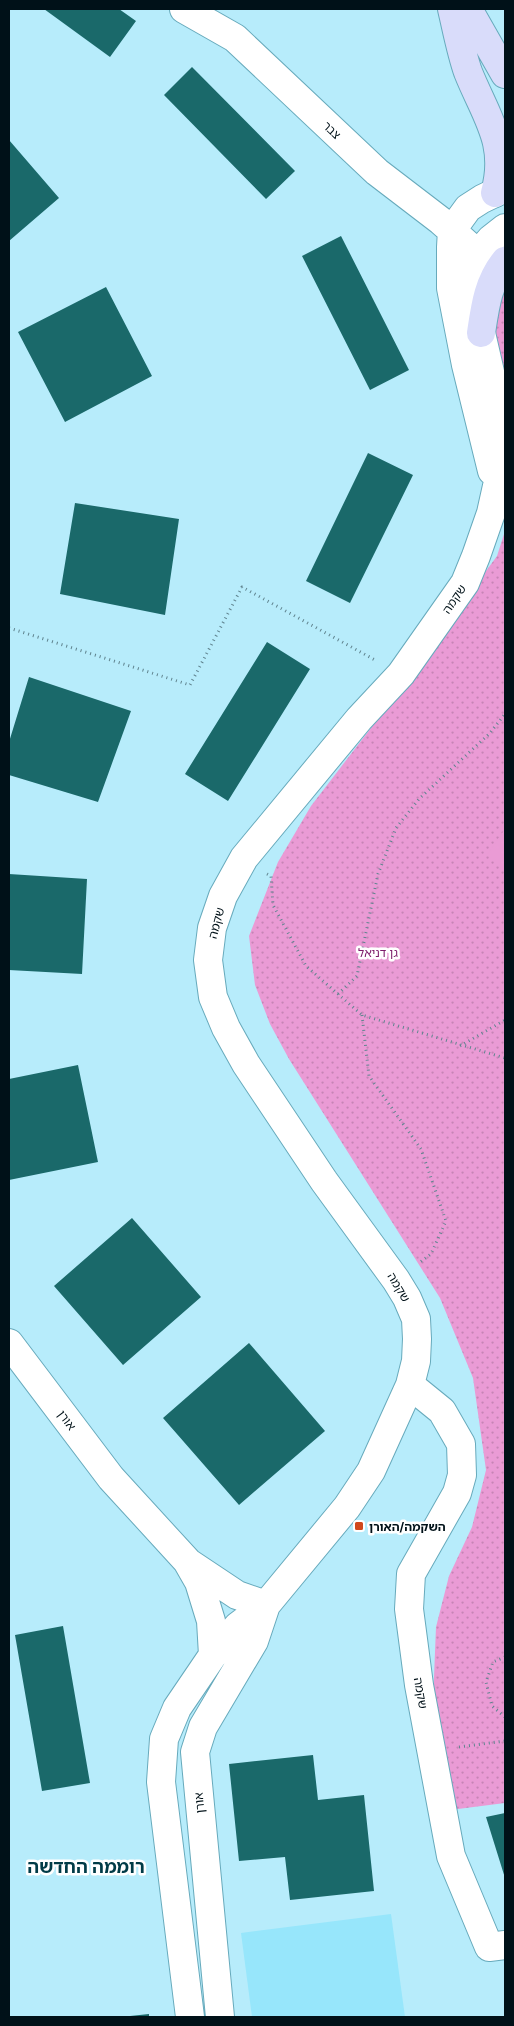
<svg xmlns="http://www.w3.org/2000/svg" width="514" height="2026" viewBox="0 0 514 2026" font-family="Inter,'Noto Sans Hebrew',sans-serif">
  <defs>
    <pattern id="park-dots" width="8" height="8" patternUnits="userSpaceOnUse" patternTransform="scale(1.25)"><rect width="8" height="8" fill="#ea9bd5"/><path d="M2 2h.1M6 6h.1" fill="none" stroke="#c784b6" stroke-width="1.8" stroke-linecap="round"/></pattern>
  </defs>
  <rect width="100%" height="100%" fill="#b7ecfb"/>
  <path fill="#97e6fb" d="M391 1914 405 2017H252L241 1933Z"/>
  <path fill="url(#park-dots)" d="M505 282V380L492 330Z
    M505 531V1803L450 1810 433 1702 436 1627 449 1576 472 1527 486 1470 473 1378 440 1298 289 1059 270 1024 255 985 249 936 278 862 311 806 374 724 497 556Z"/>
  <path fill="#ea9bd5" d="M505 829V867L487 855Z"/>
  <path fill="#1a696a" d="M44 9H119L136 21 110 57Z
    M192 67 295 171 266 199 164 95Z
    M9 140 59 198 9 241Z
    M341 236 409 370 370 390 302 256Z
    M106 287 152 376 65 422 18 332Z
    M368 453 413 475 350 603 306 581Z
    M75 503 179 519 165 615 60 594Z
    M267 642 310 669 228 801 185 774Z
    M29 677 131 711 98 802 9 775V742Z
    M9 874 87 879 82 974 9 970Z
    M78 1065 98 1162 9 1180V1079Z
    M132 1218 201 1297 123 1365 54 1286Z
    M249 1343 325 1431 239 1505 163 1418Z
    M63 1626 90 1783 42 1791 15 1635Z
    M313 1755 318 1800 364 1795 374 1891 290 1900 285 1857 239 1861 229 1764Z
    M505 1813V1878L486 1817Z
    M149 2014V2017H130V2016Z"/>
  <g fill="none" stroke-linecap="round" stroke-linejoin="round">
    <defs>
      <path id="minor" d="M184 9 235 38 377 172 441 221 478 254
        M492 471 466 365 451 288V247L452 230 468 208 482 199 505 188
        M9 1343 111 1478 187 1561 199 1582 211 1621 213 1655
        M410 1385 442 1411 461 1444 462 1475 457 1493 411 1574 409 1609 419 1685 451 1856 489 1947 505 1945
        M189 1563 237 1595 266 1605
        M190 2017 161 1782 164 1739 177 1708 213 1655 238 1626 266 1605 347 1507 371 1471 410 1385 416 1361 417 1339 416 1319 407 1298 396 1280 324 1181 246 1064 226 1028 213 997 208 960 212 928 223 896 244 858 359 719 401 674 465 583 476 556 491 513 501 468 503 446 502 424 481 333 472 308 471 276 478 254 491 239 505 228
        M220 2017 195 1752 203 1727 254 1641 266 1605"/>
      <path id="secondary" d="M452 9C457 30 461 52 468 72 486 117 509 143 495 193
        M468 9 505 74
        M481 333C485 306 488 282 505 261"/>
    </defs>
    <use href="#minor" stroke="#67aabc" stroke-width="30"/>
    <use href="#secondary" stroke="#67aabc" stroke-width="30"/>
    <path stroke="#60848f" stroke-width="3" stroke-dasharray="1 4" stroke-linecap="butt" d="M9 628 190 685 242 587 375 660
      M267 874 271 876 273 905 306 966 362 1015 505 1058
      M338 994 357 976 378 874 396 828 419 799 489 734 505 714
      M362 1015 369 1076 421 1149 446 1221 431 1254 419 1263
      M460 1046 505 1020
      M505 1657 493 1662 486 1682 492 1706 505 1717
      M459 1747 505 1741"/>
    <use href="#minor" stroke="#fff" stroke-width="28"/>
    <use href="#secondary" stroke="#d9dcfa" stroke-width="28"/>
  </g>
  <rect fill="#d1491d" stroke="#fff" stroke-width="2" x="354" y="1521" width="10" height="10" rx="2.5"/>
  <g text-anchor="middle" dominant-baseline="central" stroke-width="5" stroke-linejoin="round" paint-order="stroke">
    <g font-size="12" fill="#001118" stroke="#fff">
      <text transform="translate(332 130) rotate(43)">צבר</text>
      <text transform="translate(454 599) rotate(-56)">שקמה</text>
      <text transform="translate(216 923) rotate(-75)">שקמה</text>
      <text transform="translate(399 1287) rotate(59)">שקמה</text>
      <text transform="translate(67 1420) rotate(53)">אורן</text>
      <text transform="translate(421 1693) rotate(80)">שקמה</text>
      <text transform="translate(199 1803) rotate(-96)">אורן</text>
    </g>
    <g font-size="12" fill="#7d1d6a" stroke="#fff">
      <text x="378" y="952">גן דניאל</text>
    </g>
    <g font-size="12" font-weight="bold" fill="#001118" stroke="#fff" text-anchor="start">
      <text x="369" y="1526">השקמה/האורן</text>
    </g>
    <g font-size="18" font-weight="bold" fill="#003b47" stroke="#fff">
      <text x="86" y="1866">רוממה החדשה</text>
    </g>
  </g>
  <rect width="514" height="2026" fill="none" stroke="#001118" stroke-width="20"/>
</svg>
